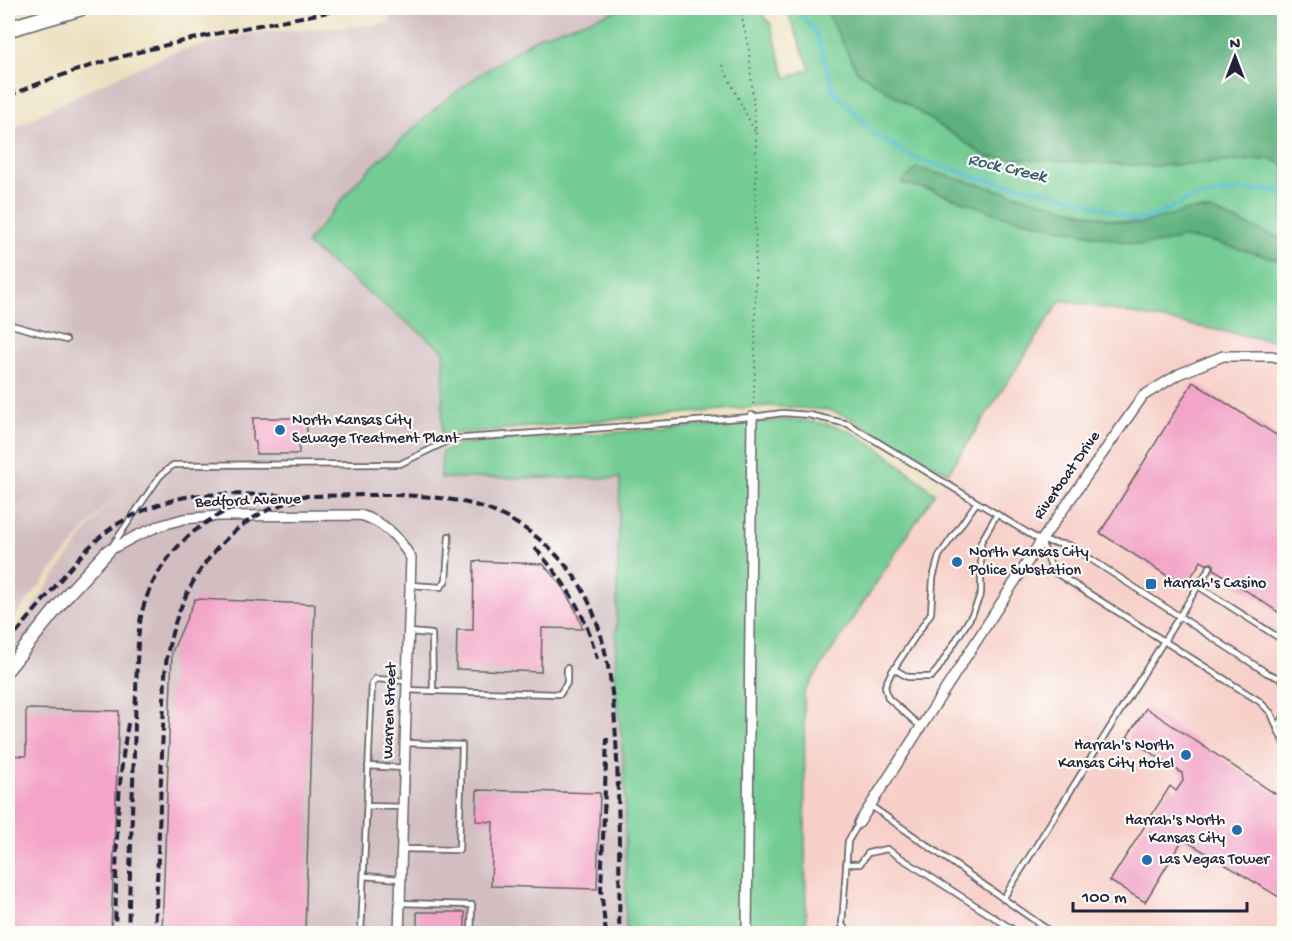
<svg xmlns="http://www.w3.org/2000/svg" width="1292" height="941" viewBox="0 0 1292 941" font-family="'Gochi Hand',sans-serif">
  <rect width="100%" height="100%" fill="#fdfcf7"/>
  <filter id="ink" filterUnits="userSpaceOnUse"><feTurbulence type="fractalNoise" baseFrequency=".0167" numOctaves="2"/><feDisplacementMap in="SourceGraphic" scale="12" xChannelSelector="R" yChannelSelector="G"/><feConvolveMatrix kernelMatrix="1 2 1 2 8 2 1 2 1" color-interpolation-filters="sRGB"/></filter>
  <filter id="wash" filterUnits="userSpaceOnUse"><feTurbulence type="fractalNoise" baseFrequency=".008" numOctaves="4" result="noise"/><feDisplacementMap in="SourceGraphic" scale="24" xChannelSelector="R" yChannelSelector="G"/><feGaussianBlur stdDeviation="1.35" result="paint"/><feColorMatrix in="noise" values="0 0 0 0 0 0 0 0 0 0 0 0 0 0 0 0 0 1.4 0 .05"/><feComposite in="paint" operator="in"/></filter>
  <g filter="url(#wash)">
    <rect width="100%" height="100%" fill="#ecdfbd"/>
    <path fill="#f7d0c9" d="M1061 300 1284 343V933H806L804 693Z"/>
    <path fill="#d2bec1" d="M388 8H625L540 36 479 75 438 106 360 178 306 244 444 351 442 478H620L615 686 622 740 625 793 626 933H8V641L113 495 8 625V131L92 88 171 53 253 33 391 24Z"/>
    <path fill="#72cc93" stroke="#4a7767" stroke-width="1.5" d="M625 8H762L764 17 770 23 786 78 810 69 786 8H825L857 71 1152 166 1272 159 1284 165V240L1210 210H1189L1139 224 902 183 932 190 1004 216 1139 245 1162 243 1181 238 1206 240 1284 261V343L1061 300 948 473 848 417 829 410 767 406 442 435 444 351 306 244 360 178 438 106 479 75 540 36Z
      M782 420C805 420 830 422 851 432 880 446 909 473 935 493L804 693 806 933H626L625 793 622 740 615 686 620 478H441L442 452 458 445 471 443Z"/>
    <path fill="#5db07d" stroke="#40695c" stroke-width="1.5" d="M825 8H1284V165L1272 159 1152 166 987 157 857 71Z
      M917 168 1111 220 1139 224 1189 210H1210L1284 240V261L1206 240 1181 238 1162 243 1139 245 1004 216 932 190 901 183Z"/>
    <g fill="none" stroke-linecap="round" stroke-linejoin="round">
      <path stroke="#51beca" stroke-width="4" d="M795 8 816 33 834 91 874 134 914 158 979 178 1046 191 1084 201 1135 220 1153 217 1189 199 1232 191 1276 190 1284 194"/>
    </g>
    <g id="blocks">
      <path fill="#f3a4c7" d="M1193 382 1284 440V616L1214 569V565L1212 563 1206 564 1201 561 1185 587 1100 533Z
        M253 418H306L308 442H299V454H256V442L253 441Z
        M474 561 543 564 561 585 575 609 583 629 542 628 541 672 456 669 457 630H473Z
        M195 599 315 604 305 933H162L172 652Z
        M1146 708 1274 793 1284 797V900L1183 839 1145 902 1110 881 1170 786 1176 791 1183 781 1182 773 1127 737Z
        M26 709 119 711 111 933H8V755L26 756Z
        M477 790 600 793 597 889 491 886 493 822 476 821Z
        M417 912H465V933H417Z"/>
    </g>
  </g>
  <g filter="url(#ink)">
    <use href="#blocks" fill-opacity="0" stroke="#696468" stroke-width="1.5"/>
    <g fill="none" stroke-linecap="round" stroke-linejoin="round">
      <defs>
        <path id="service" d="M8 324 66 340
          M1041 541 1053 571 1259 701 1271 713 1284 744
          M112 546 160 476 173 465 400 464 452 439 752 417 783 413 809 415 848 424 1041 541 1069 545 1267 673 1284 680
          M410 585 441 587 446 580 449 536
          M1198 586 1284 641
          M894 669 908 677H931L938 669 972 615 981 593V542L997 514
          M407 690 433 691 432 634 409 632
          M433 691 560 694 567 683V668
          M921 727 888 698 885 686 891 673 931 613 933 578 939 556 977 502
          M1277 728 1284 717
          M368 766 404 768
          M367 806 403 807
          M871 806 1054 934
          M402 849 459 850 462 745 405 743
          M846 864H860L868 853 887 849 1020 934
          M364 876 400 879
          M1003 899 1210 567
          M400 903 472 905 471 934
          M361 934 372 684 375 679 407 681
          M850 934 842 925 848 841 859 823"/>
        <path id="minor" d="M108 551 136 536 159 526 183 519 218 516 360 515C384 522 398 536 411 558L399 934
          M859 823 1041 541 1143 396 1179 374 1223 356H1272L1284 359
          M747 934 752 417"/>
        <path id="tertiary" d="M8 669 69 593 108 551"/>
        <path id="trunk" d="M8 29 80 8"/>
      </defs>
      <use href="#service" stroke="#696468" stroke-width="8"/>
      <use href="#minor" stroke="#696468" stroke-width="12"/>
      <use href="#tertiary" stroke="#696468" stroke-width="15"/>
      <use href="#trunk" stroke="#696468" stroke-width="18"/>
      <path stroke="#696468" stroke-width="2" stroke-dasharray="1.5 4.5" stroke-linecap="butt" d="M740 8 749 51 756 135 755 371 753 408
        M722 65 755 132"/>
      <use href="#service" stroke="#fff" stroke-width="4.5"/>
      <use href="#minor" stroke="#fff" stroke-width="9"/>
      <use href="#tertiary" stroke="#fff" stroke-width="12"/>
      <use href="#trunk" stroke="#fff" stroke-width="15"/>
      <path stroke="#22223b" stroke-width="4" stroke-dasharray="9 4.5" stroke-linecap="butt" d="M8 96C116 50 235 29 351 8
        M535 548C566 583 585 612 597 659
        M8 644C22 626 38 607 53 589 74 563 96 535 126 519 147 508 170 499 193 496 230 492 269 496 306 496 361 496 426 490 478 506 519 519 555 547 578 582 614 639 616 725 618 791 619 838 620 886 619 934
        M115 934C117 862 115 789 129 719
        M128 934 137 662C138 646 138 629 142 612 156 557 203 511 259 501
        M155 934 165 676C169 600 221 513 301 500
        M606 934 601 889 607 738"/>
    </g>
  </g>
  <g fill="#1f6fb2" stroke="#fdfcf7" stroke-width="2">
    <circle cx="280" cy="430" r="6"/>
    <circle cx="957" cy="562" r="6"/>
    <rect x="1145" y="578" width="12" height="12" rx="3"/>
    <circle cx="1186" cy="755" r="6"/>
    <circle cx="1237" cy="830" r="6"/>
    <circle cx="1147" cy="860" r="6"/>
  </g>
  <g text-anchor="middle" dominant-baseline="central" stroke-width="4.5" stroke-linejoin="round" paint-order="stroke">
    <g font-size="16" fill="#22223b" stroke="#fdfcf7" text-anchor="start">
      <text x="292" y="421">North Kansas City<tspan x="292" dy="18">Sewage Treatment Plant</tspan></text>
      <text x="969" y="553">North Kansas City<tspan x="969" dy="18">Police Substation</tspan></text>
      <text x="1163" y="584">Harrah's Casino</text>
      <text x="1174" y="746" text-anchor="end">Harrah's North<tspan x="1174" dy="18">Kansas City Hotel</tspan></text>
      <text x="1225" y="821" text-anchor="end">Harrah's North<tspan x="1225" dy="18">Kansas City</tspan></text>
      <text x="1159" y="860">Las Vegas Tower</text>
    </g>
    <g font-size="16" fill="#22223b" stroke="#fdfcf7">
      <text transform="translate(1068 476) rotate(-55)">Riverboat Drive</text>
      <text transform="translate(248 502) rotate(-2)">Bedford Avenue</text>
      <text transform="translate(391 711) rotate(-88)">Warren Street</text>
    </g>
    <g font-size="18" font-style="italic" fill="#356074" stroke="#fdfcf7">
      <text transform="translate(1007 169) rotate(13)">Rock Creek</text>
    </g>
  </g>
  <rect width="1292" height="941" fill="none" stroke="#fdfcf7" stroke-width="30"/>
  <g transform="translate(1235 57)" stroke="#fdfcf7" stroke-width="4.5" paint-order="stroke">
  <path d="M0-4.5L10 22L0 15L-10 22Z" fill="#22223b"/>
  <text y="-9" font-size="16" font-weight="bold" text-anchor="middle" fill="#22223b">N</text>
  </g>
  <path d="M1073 902v9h174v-9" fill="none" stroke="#22223b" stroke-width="3"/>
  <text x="1082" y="902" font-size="18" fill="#22223b" stroke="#fdfcf7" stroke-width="4.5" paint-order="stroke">100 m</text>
</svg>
